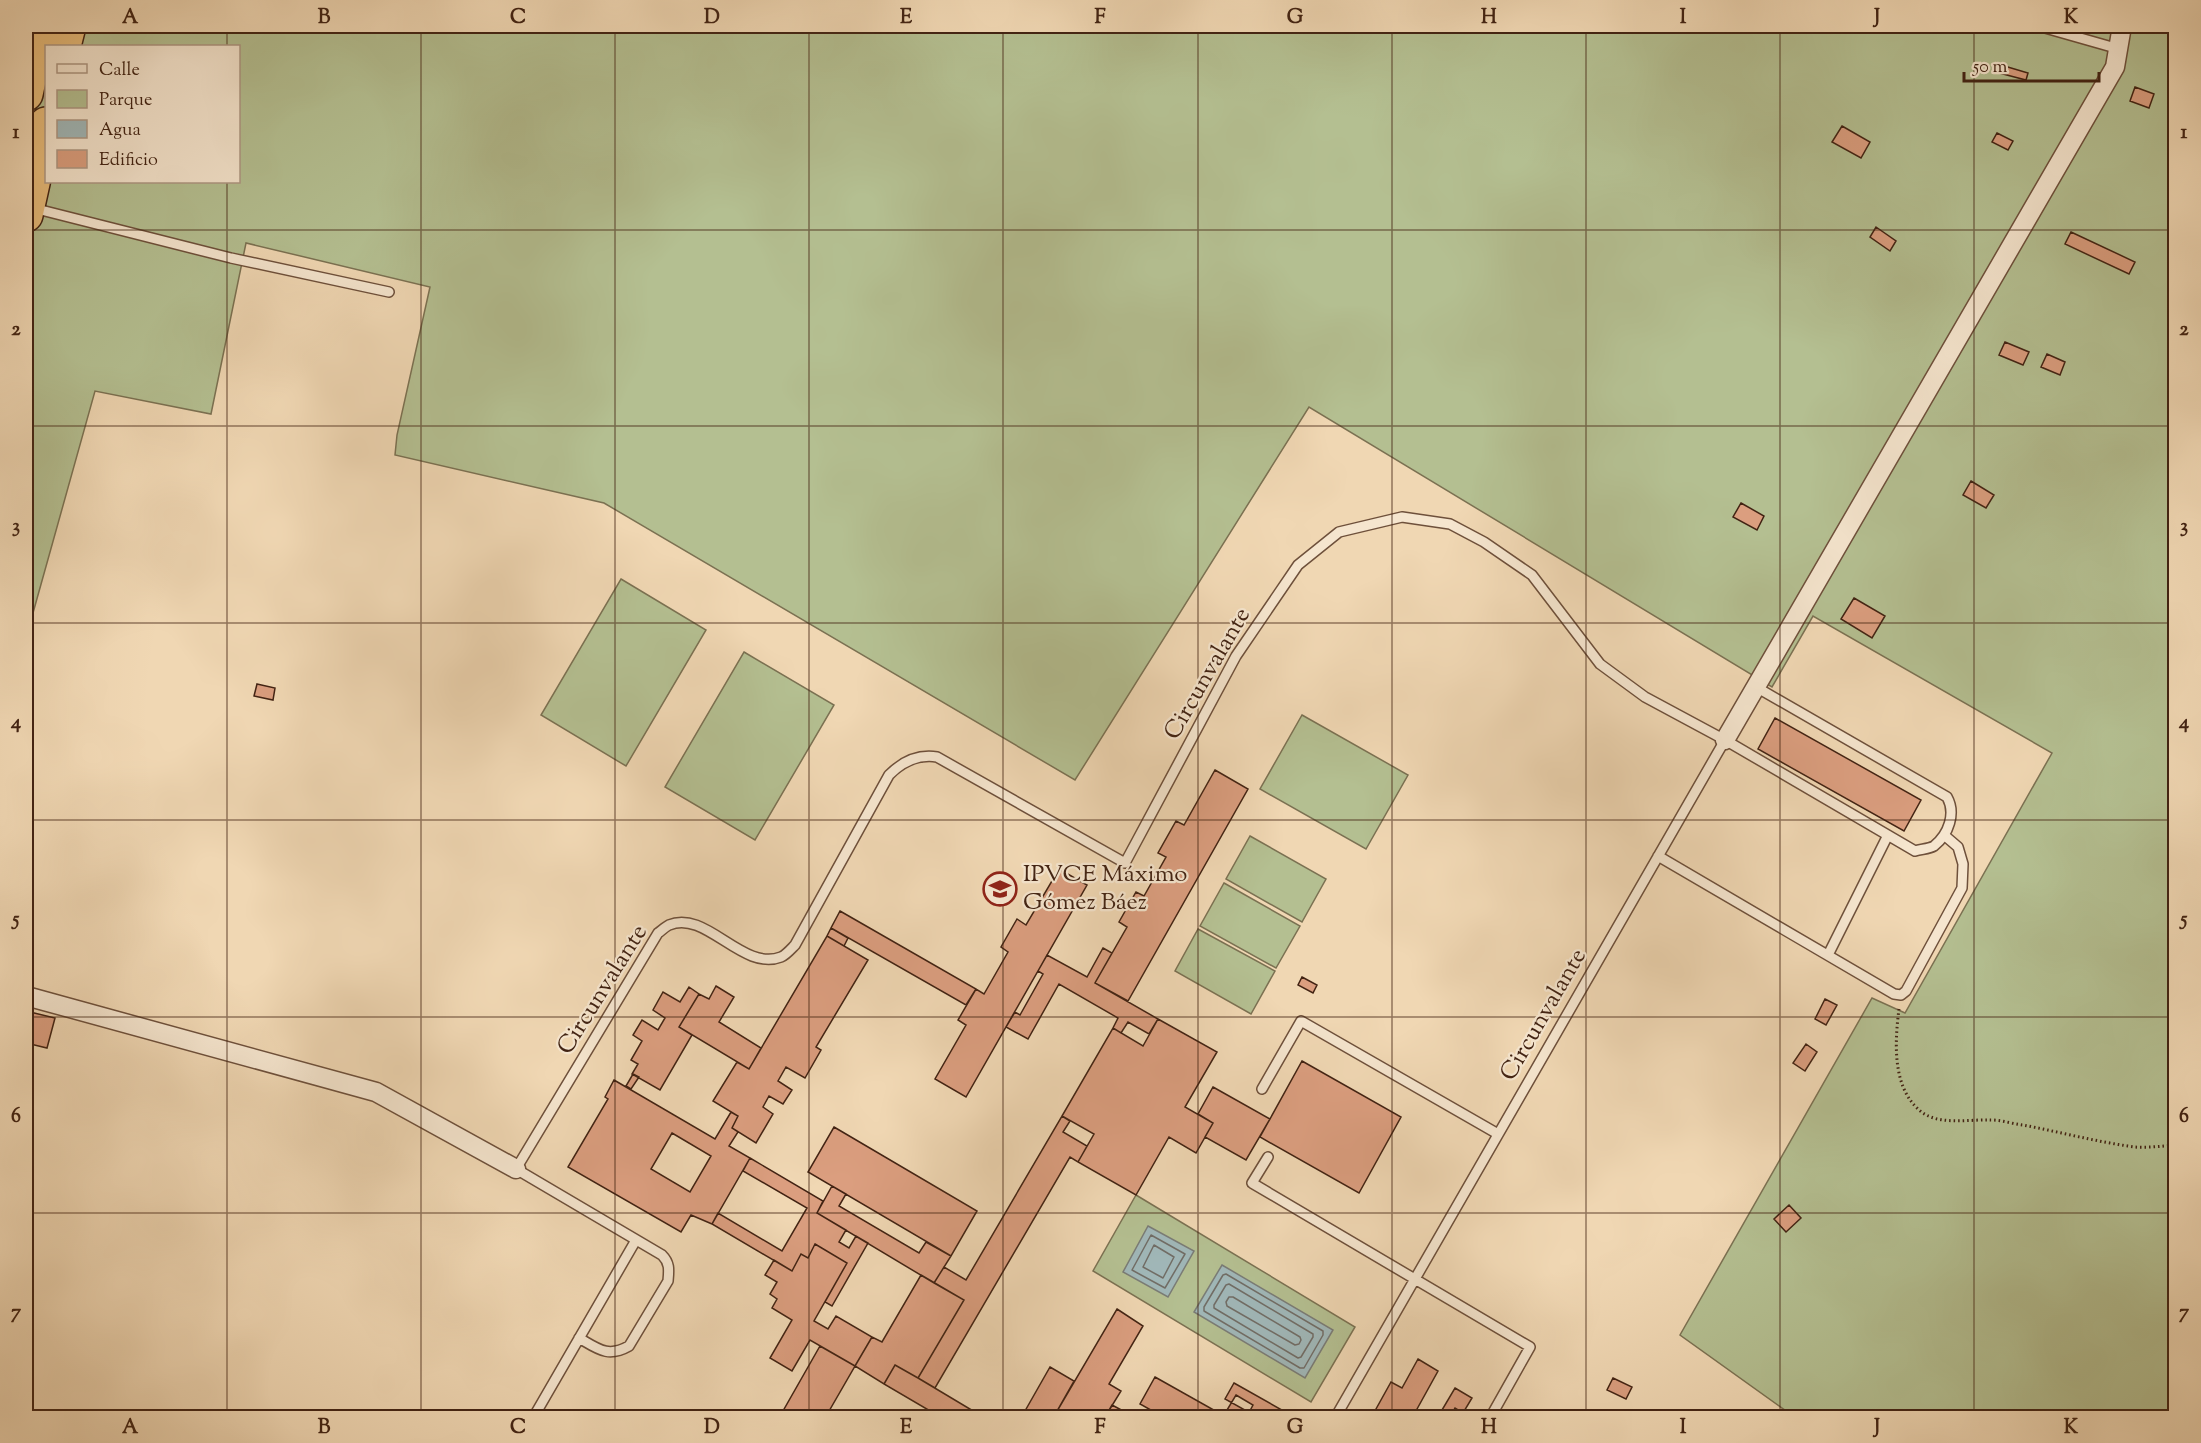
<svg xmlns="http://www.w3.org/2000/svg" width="2201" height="1443" viewBox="0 0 2201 1443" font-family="'Sorts Mill Goudy',serif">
  <rect width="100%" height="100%" fill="#f0d7b3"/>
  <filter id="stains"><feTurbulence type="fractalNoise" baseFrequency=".00333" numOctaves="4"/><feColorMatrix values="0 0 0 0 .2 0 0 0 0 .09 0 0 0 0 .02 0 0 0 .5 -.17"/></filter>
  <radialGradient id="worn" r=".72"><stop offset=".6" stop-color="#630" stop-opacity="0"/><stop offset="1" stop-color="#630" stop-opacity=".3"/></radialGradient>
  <path fill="#b4bf91" stroke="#7b7152" stroke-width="1.5" fill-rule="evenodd" d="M26 26H2175V1417H1793V1416L1680 1335 1872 998 1905 1013 2052 753 1813 616 1772 687 1309 407 1075 780 604 503 395 455 397 435 430 287 246 243 211 414 95 391 26 638ZM46 46H238V182H46Z
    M621 579 706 630 626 766 541 715Z
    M744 652 834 705 755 840 665 787Z
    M1302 715 1408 775 1366 849 1260 789Z
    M1250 836 1326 879 1302 922 1226 879Z
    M1224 883 1300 926 1276 968 1200 926Z
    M1198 929 1275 971 1251 1014 1175 971Z
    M1136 1195 1355 1327 1311 1402 1093 1271Z"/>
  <path fill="#a0b7b8" stroke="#7a7c76" stroke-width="1.5" d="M1148 1226 1194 1251 1168 1297 1123 1272Z
    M1222 1265 1333 1330 1305 1378 1194 1312Z"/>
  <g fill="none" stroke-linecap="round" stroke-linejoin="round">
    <path stroke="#716d66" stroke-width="1.5" d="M1151 1235 1185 1254 1165 1288 1132 1270Z
      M1154 1245 1174 1257 1163 1278 1143 1267Z
      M1226 1274 1323 1331V1335L1304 1368H1300L1204 1311V1307L1223 1275Z
      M1229 1284 1313 1334V1337L1301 1357 1298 1358 1214 1308V1305L1226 1285Z
      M1229 1297H1233L1300 1337 1301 1340 1299 1344 1295 1345 1227 1306 1226 1302Z"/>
  </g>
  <path fill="#db9e7f" stroke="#422313" stroke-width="1.5" fill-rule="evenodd" d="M2170 41 2176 42V58L2168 57Z
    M2001 65 2028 73 2026 80 1999 73Z
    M2135 87 2154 94 2149 108 2130 101Z
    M1842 126 1870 142 1861 158 1832 142Z
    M1997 133 2013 141 2008 150 1992 142Z
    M1876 227 1896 241 1890 251 1870 237Z
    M2071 232 2135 262 2129 274 2065 244Z
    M2005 342 2029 352 2023 365 1999 355Z
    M2047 354 2065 362 2060 375 2041 367Z
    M1971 481 1994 495 1986 508 1963 495Z
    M1741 503 1764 516 1757 530 1733 517Z
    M1854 598 1885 616 1872 638 1841 619Z
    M257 684 275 688 273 700 254 696Z
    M1775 718 1921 800 1904 831 1758 749Z
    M1215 770 1248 789 1128 1001 1095 983 1127 927 1119 922 1136 892 1144 896 1166 857 1158 853 1176 821 1184 825Z
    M1059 869 1087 885 966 1097 935 1079 966 1025 958 1020 976 989 984 994 1008 952 1001 947 1017 919 1026 925Z
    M840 911 976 989 966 1005 831 928Z
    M831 928 848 938 844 946 827 936Z
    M827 936 868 960 816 1047 821 1050 805 1078 786 1067 778 1081 792 1090 783 1104 769 1096 763 1107 773 1114 756 1143 732 1128 738 1116 713 1101 737 1062 749 1069Z
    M1103 948 1112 953 1095 983 1158 1019 1149 1034 1128 1022 1121 1033 1113 1028 1118 1018 1059 984 1028 1039 1006 1027 1015 1012 1020 1015 1043 974 1038 971 1047 955 1087 977Z
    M1302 977 1317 985 1313 993 1298 985Z
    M716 986 734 997 719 1022 761 1048 749 1069 679 1027 699 994 709 999Z
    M689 987 699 994 679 1027 692 1035 660 1090 632 1074 638 1064 631 1060 642 1041 633 1035 642 1020 658 1030 665 1018 653 1010 663 992 680 1002Z
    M1825 999 1837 1005 1826 1025 1815 1019Z
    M30 1012 55 1018 47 1048 26 1043V1030Z
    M1158 1019 1217 1052 1185 1107 1213 1123 1196 1153 1169 1137 1136 1195 1078 1162 1094 1134 1062 1116 1113 1028 1143 1046Z
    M1806 1044 1817 1052 1805 1071 1793 1063Z
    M1302 1061 1401 1117 1359 1193 1260 1137Z
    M633 1074 639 1077 631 1089 626 1086Z
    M614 1080 715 1139 731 1112 738 1116 732 1128 738 1132 729 1146 750 1158 712 1224 691 1215 681 1232 568 1167 608 1099 605 1097ZM672 1133 711 1156 690 1192 651 1169Z
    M1213 1087 1270 1119 1246 1160 1205 1137 1213 1123 1198 1114Z
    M1062 1116 1070 1121 1063 1132 1087 1146 1078 1162 1070 1157 935 1388 918 1378 964 1300 934 1283 944 1267 966 1280Z
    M834 1127 977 1211 951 1256 808 1172Z
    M750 1158 823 1201 817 1213 846 1230 839 1242 849 1248 856 1236 868 1243 832 1306 825 1302 847 1263 815 1244 808 1258 801 1254 792 1271 712 1224 718 1213 782 1251 807 1208 743 1171Z
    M832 1186 846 1194 839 1206 919 1253 926 1242 951 1256 934 1283 817 1213Z
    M1789 1205 1801 1218 1786 1232 1774 1219Z
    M815 1244 847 1263 814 1321 828 1329 836 1316 872 1337 855 1366 810 1340 792 1371 770 1358 792 1320 772 1308 777 1299 770 1294 777 1282 765 1275 774 1260 792 1271 801 1254 808 1258Z
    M921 1275 964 1300 918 1378 895 1365 884 1384 855 1366 872 1337 882 1342Z
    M1117 1309 1143 1326 1109 1384 1121 1391 1105 1417 1096 1413 1093 1418H1053Z
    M820 1346 855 1366 825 1418H779Z
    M1418 1359 1438 1371 1412 1418H1371L1391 1382 1402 1388Z
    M895 1365 918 1378 985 1418H942L884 1384Z
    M1050 1367 1074 1381 1053 1418H1021Z
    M1155 1377 1228 1418H1165L1140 1404Z
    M1613 1378 1632 1387 1626 1399 1607 1390Z
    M1234 1383 1296 1418H1259L1225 1399Z
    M1455 1388 1472 1398 1463 1413 1455 1408 1451 1415 1442 1410Z
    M1236 1395 1253 1405 1246 1418H1229L1224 1415Z
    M1112 1405 1129 1414 1127 1418 1105 1417Z"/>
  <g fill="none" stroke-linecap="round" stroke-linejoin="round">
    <defs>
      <path id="lane" d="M2038 26 2119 49
        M33 208 231 258 389 292
        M1725 740 1915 851C1921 849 1929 849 1934 846 1949 834 1956 813 1947 797L1756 687
        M1658 856 1894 994 1901 995 1906 991 1962 888 1963 864 1958 847 1944 835
        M1828 955 1888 835
        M1262 1089 1301 1021 1498 1134
        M1268 1157 1252 1183 1530 1347 1490 1418
        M579 1338C598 1349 608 1358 629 1346L668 1281C669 1270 670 1263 662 1255L516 1169 658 933C661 931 665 927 669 925 706 909 742 972 781 957 786 955 791 949 795 945L889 775C902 762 918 754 937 757L1125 863 1236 656 1298 565 1339 532 1402 517 1450 524 1484 542 1532 575 1600 664 1645 697 1725 740 1335 1418
        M533 1418 636 1240"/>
      <path id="street" d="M1725 740 2115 67 2122 26
        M26 996 376 1092 516 1169"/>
      <path id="highway" d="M64 46 69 26
        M26 94 41 26
        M26 215 46 124"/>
    </defs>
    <use href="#lane" stroke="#6e503b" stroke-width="12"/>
    <use href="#street" stroke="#6e503b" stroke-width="21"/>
    <use href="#highway" stroke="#422313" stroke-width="36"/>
    <path stroke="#422313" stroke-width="3" stroke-dasharray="1.5 3" stroke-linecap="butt" d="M1899 1009C1895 1040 1892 1084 1917 1108 1935 1127 1968 1119 1991 1120 2002 1120 2013 1124 2023 1125 2060 1132 2097 1142 2135 1147 2148 1148 2162 1146 2176 1145"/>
    <use href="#lane" stroke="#f5e5ce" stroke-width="9"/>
    <use href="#street" stroke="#f5e5ce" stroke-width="18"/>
    <use href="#highway" stroke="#e8bc7a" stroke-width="33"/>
  </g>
  <path fill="none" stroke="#422313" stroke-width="1.5" stroke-opacity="0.55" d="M227 26V46M421 26V1418M615 26V1418M809 26V1418M1003 26V1418M1198 26V1418M1392 26V1418M1586 26V1418M1780 26V1418M1974 26V1418M227 182V1418M26 230H2176M26 426H2176M26 623H2176M26 820H2176M26 1017H2176M26 1213H2176"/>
  <defs>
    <symbol id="school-ring" viewBox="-11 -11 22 22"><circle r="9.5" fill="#f5e5ce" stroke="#8f2418" stroke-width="1.5"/><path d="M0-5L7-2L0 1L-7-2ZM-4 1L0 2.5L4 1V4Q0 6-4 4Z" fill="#8f2418"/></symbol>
  </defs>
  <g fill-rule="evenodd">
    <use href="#school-ring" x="981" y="870" width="38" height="38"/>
  </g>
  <g text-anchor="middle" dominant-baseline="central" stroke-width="4.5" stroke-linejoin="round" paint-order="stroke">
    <g font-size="24" fill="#422313" stroke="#f5e5ce">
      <text transform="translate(1208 674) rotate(-60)">Circunvalante</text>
      <text transform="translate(603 990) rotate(-58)">Circunvalante</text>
      <text transform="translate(1544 1015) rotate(-60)">Circunvalante</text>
    </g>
    <g font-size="24" fill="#422313" stroke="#f5e5ce" text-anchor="start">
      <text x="1023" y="875">IPVCE Máximo<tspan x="1023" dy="28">Gómez Báez</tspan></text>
    </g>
  </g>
  <rect width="2201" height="1443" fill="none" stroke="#f0d7b3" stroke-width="66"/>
  <rect x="45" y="45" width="195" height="138" fill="#f5e5ce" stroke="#ad9783" stroke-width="1.5"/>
  <rect x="57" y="64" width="30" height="9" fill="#f5e5ce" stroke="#ad9783" stroke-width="1.5"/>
  <text x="99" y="75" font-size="18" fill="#422313">Calle</text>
  <rect x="57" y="90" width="30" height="18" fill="#b4bf91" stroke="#ad9783" stroke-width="1.5"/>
  <text x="99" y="105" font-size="18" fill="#422313">Parque</text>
  <rect x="57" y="120" width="30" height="18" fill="#a0b7b8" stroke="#ad9783" stroke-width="1.5"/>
  <text x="99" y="135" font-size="18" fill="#422313">Agua</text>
  <rect x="57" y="150" width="30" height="18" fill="#db9e7f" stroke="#ad9783" stroke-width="1.5"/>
  <text x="99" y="165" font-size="18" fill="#422313">Edificio</text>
  <path d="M1964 72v9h135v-9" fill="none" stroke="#422313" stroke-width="3"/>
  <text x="1973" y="72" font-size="18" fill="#422313" stroke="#f5e5ce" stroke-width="4.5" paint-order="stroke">50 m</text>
  <rect x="33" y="33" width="2135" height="1377" fill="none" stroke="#422313" stroke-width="2"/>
  <g font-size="20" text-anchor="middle" font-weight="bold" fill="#422313">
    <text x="130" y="23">A</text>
    <text x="324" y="23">B</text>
    <text x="518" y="23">C</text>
    <text x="712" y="23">D</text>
    <text x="906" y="23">E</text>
    <text x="1100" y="23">F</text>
    <text x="1295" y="23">G</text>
    <text x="1489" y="23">H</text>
    <text x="1683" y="23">I</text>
    <text x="1877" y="23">J</text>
    <text x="2071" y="23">K</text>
    <text x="16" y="138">1</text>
    <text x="2184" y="138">1</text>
    <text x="16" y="335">2</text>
    <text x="2184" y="335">2</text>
    <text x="16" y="532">3</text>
    <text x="2184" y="532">3</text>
    <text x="16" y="728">4</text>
    <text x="2184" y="728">4</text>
    <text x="16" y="925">5</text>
    <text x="2184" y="925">5</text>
    <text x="16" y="1122">6</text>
    <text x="2184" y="1122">6</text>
    <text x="16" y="1318">7</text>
    <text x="2184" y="1318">7</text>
    <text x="130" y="1433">A</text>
    <text x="324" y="1433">B</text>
    <text x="518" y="1433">C</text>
    <text x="712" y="1433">D</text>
    <text x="906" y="1433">E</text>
    <text x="1100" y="1433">F</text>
    <text x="1295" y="1433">G</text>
    <text x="1489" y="1433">H</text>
    <text x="1683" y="1433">I</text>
    <text x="1877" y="1433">J</text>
    <text x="2071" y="1433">K</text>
  </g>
  <rect width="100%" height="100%" filter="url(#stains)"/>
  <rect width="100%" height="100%" fill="url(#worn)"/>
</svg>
